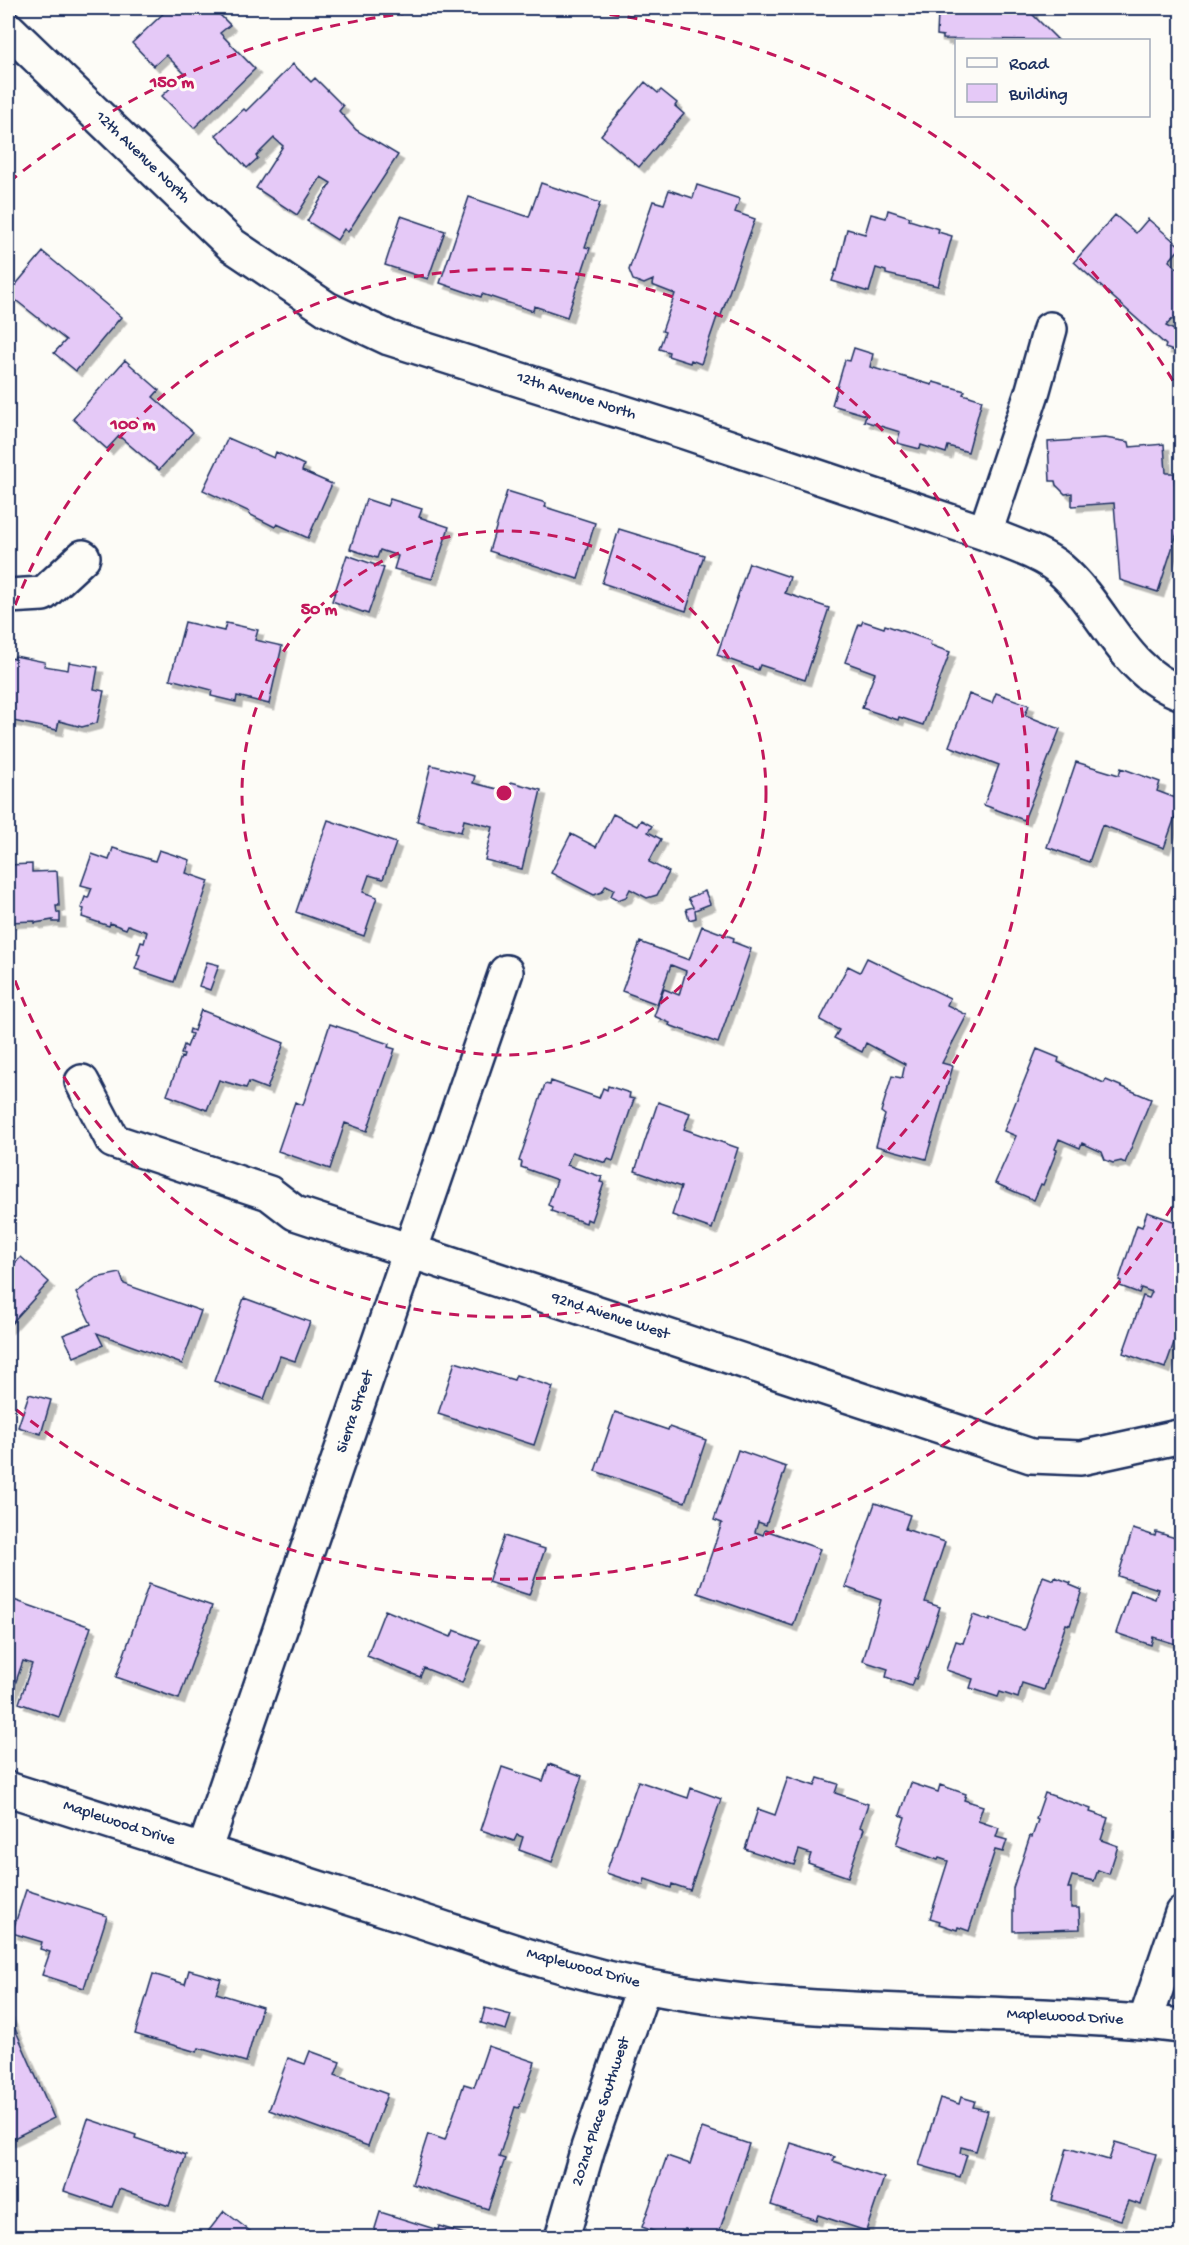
<svg xmlns="http://www.w3.org/2000/svg" width="1189" height="2245" viewBox="0 0 1189 2245" font-family="'Gochi Hand',sans-serif">
  <defs>
    <filter id="shadow"><feDropShadow dx="5.5" dy="5.5" stdDeviation="0" flood-color="#0004"/></filter>
  </defs>
  <rect width="100%" height="100%" fill="#fdfcf7"/>
  <filter id="ink" filterUnits="userSpaceOnUse"><feTurbulence type="fractalNoise" baseFrequency=".0167" numOctaves="2"/><feDisplacementMap in="SourceGraphic" scale="12" xChannelSelector="R" yChannelSelector="G"/><feConvolveMatrix kernelMatrix="1 2 1 2 8 2 1 2 1" color-interpolation-filters="sRGB"/></filter>
  <g filter="url(#ink)">
    <path fill="#e5c9f7" stroke="#1b2f5e" stroke-width="1.5" filter="url(#shadow)" d="M169 8H213L230 25 220 33 255 69 194 128 162 96 185 74 166 55 154 66 132 43Z
      M935 8H1032V14L1058 40 943 39V36L937 35 938 13H935Z
      M293 64 311 82 315 78 343 106 339 111 356 130 398 155 348 232 344 229 337 240 307 221 331 183 321 177 297 215 256 188 283 146 274 138 256 156 258 158 247 168 216 135 244 109 246 111Z
      M645 82 658 93 661 90 677 103 675 106 684 114 639 167 601 135Z
      M541 183 600 203 585 247 590 248 567 317 534 306 533 311 482 294 481 297 440 283 469 197 529 217Z
      M697 185 740 199 735 212 755 219 720 318 717 317 701 364 691 360 690 363 668 356 669 352 659 349 665 332 662 331 675 294 652 285 653 280 644 284 633 280 629 270 653 201 664 204 669 190 693 198Z
      M888 210 910 217 909 220 939 229 938 232 952 236 938 286 886 274V271L876 268 869 292 832 281 836 270 837 271 847 229 865 234 871 214 886 218Z
      M1115 215 1136 233 1148 219 1181 247 1169 261 1182 272V321L1179 324 1172 319 1166 326 1182 334V354L1165 348 1166 345 1074 262Z
      M401 216 445 231 428 279 385 265Z
      M43 252 121 317 76 371 54 353 66 340 8 294Z
      M854 348 873 354 870 367 932 385 933 382 965 391 963 394 982 400 968 452 948 446 946 453 921 445 920 449 897 443 900 432 864 421 866 415 832 405 845 360 850 361Z
      M125 360 159 390 153 397 193 432 159 470 119 436 107 449 73 419Z
      M228 438 274 458 276 452 304 465 302 471 332 484 308 538 277 524 275 527 249 514 250 512 203 490Z
      M1105 438 1129 442 1130 447 1164 444 1166 473H1174L1177 525 1180 524 1158 592 1120 580 1114 503 1072 506V493L1065 494 1056 485 1055 481H1050L1048 442Z
      M507 491 546 503 545 507 595 523 578 579 489 551Z
      M366 499 387 506 390 499 422 509 419 517 449 527 432 579 394 569 398 556 380 550 377 558 350 549Z
      M619 529 704 555 686 611 602 583Z
      M347 555 384 568 368 614 332 601Z
      M749 563 790 577 785 593 829 608 805 680 760 665 758 670 717 655Z
      M863 621 884 628 885 625 931 641 930 645 950 652 923 725 899 717 898 720 862 708 875 673 845 662 859 624 861 625Z
      M185 622 224 631 226 623 258 630 255 640 282 646 269 704 237 696 236 702 211 696 212 690 170 679Z
      M15 656 45 662 44 666 68 670 69 662 98 667 94 689 104 691 97 723 82 727 59 721 57 730 8 720V657L14 659Z
      M996 693 1029 705 1025 715 1060 729 1024 820 984 805 999 765 949 746 969 694 992 703Z
      M1076 762 1119 775 1121 768 1160 782 1157 791 1181 800 1164 848 1102 825 1089 862 1047 847Z
      M431 765 475 776 473 783 509 792 511 782 541 790 522 869 485 860 493 827 464 820 461 832 417 821Z
      M613 814 637 826 641 820 652 826 648 832 661 839 649 862 669 872 657 895 647 898 630 889 626 897 618 900 611 896 614 889 606 885 602 892 594 895 551 873 571 834 596 847Z
      M328 820 396 843 383 879 369 875 363 892 377 897 364 936 296 912Z
      M113 848 155 861 159 850 190 860 186 873 209 881 174 982 135 969 140 955 137 954 141 942 144 943 147 932 128 925 126 929 110 923 109 926 82 917 84 909 81 908 85 897 88 898 92 888 81 885 92 854 109 860Z
      M32 864V872L57 871 59 906H56L57 913H60V922H53V920L35 923V921L8 922V865Z
      M705 891 710 904 695 910 696 918 689 920 686 909 693 907 688 898Z
      M702 926 734 938 733 942 751 949 718 1043 669 1025 670 1023 654 1016 664 989 679 995 686 971 671 965 657 1004 622 991 640 942 689 960Z
      M867 958 950 998 947 1005 967 1015 942 1063 953 1066 926 1159 876 1146 885 1115 881 1112 892 1076 902 1078 905 1064 866 1043 862 1052 834 1038 839 1030 820 1020 848 966 860 972Z
      M207 962 219 965 210 990 199 986Z
      M201 1010 284 1043 267 1089 249 1082 246 1088 219 1080 207 1110 167 1095 181 1057 183 1058 184 1055 181 1054 184 1045 187 1047 192 1034 189 1033 190 1029 194 1031Z
      M330 1024 389 1044 388 1047 395 1049 367 1131 345 1123 330 1169 278 1151 295 1102 303 1105Z
      M1037 1049 1059 1058 1058 1062 1074 1070 1104 1083 1106 1080 1151 1099 1125 1163 1121 1161 1113 1163 1105 1160 1102 1152 1082 1143 1080 1148 1059 1139 1055 1149 1057 1150 1043 1185 1041 1184 1034 1200 995 1183 1016 1136 1004 1131Z
      M551 1081 599 1098 603 1088 607 1090 608 1086 630 1093 629 1098 634 1099 613 1161 608 1159 606 1163 572 1152 567 1165 602 1177 600 1182 604 1183 591 1221 587 1219 586 1223 551 1211 552 1207 548 1205 557 1180 521 1167 522 1162 519 1161 545 1084 550 1085Z
      M658 1102 690 1113 684 1129 738 1148 712 1229 672 1215 681 1187 635 1171Z
      M1147 1212 1182 1224V1320L1165 1368 1123 1353 1143 1296 1149 1298 1152 1292 1141 1288 1139 1293 1120 1286 1121 1281 1119 1280 1137 1225 1142 1227Z
      M21 1257 49 1282 8 1327V1266L10 1268Z
      M120 1273 124 1284 201 1311 182 1364 97 1333 103 1345 74 1357 63 1335 91 1324 76 1293 96 1278Z
      M244 1298 310 1322 295 1361 280 1356 264 1399 214 1381Z
      M455 1362 514 1380 516 1375 553 1387 534 1445 438 1414Z
      M29 1394 51 1400 41 1434 18 1427Z
      M615 1412 668 1430 669 1427 706 1440 685 1502 595 1471Z
      M738 1450 786 1467 766 1525 758 1522 755 1532 763 1535 765 1530 820 1549 793 1626 698 1593 722 1523 714 1520Z
      M875 1503 910 1515 905 1529 945 1542 925 1602 940 1607 916 1679 914 1678 911 1686 886 1677 888 1669 863 1661 881 1600 845 1587Z
      M1133 1529 1155 1536 1156 1532 1182 1540V1646L1153 1637 1151 1645 1116 1633 1131 1590 1155 1599 1158 1589 1118 1576Z
      M504 1536 545 1549 529 1595 488 1582Z
      M1043 1576 1054 1580 1055 1577 1071 1583 1070 1585 1082 1590 1070 1625 1066 1624 1044 1690 1022 1683 1018 1698 1000 1692 998 1697 970 1688 973 1679 946 1670 956 1641 963 1643 973 1615 990 1621V1618L1024 1630Z
      M149 1584 212 1606 179 1699 116 1677Z
      M8 1598 91 1627 59 1717 19 1703 32 1664 23 1661 10 1699H8Z
      M385 1610 451 1637 454 1630 480 1640 462 1683 424 1668 420 1677 367 1656Z
      M549 1764 582 1776 552 1862 519 1850 523 1837 517 1835 514 1841 481 1830 502 1767 543 1781Z
      M788 1777 815 1786 818 1778 838 1784 835 1793 868 1804 860 1827 864 1829 848 1877 808 1863 811 1854 799 1850 794 1865 745 1849 758 1809 775 1815Z
      M638 1781 688 1798 691 1788 721 1799 690 1890 672 1884 671 1888 645 1879 643 1885 606 1873Z
      M911 1783 938 1792 940 1785 966 1794 964 1800 983 1806 978 1821 999 1828 996 1837 1007 1840 1003 1852 995 1850 969 1931 958 1927 957 1930 939 1924 940 1921 930 1918 948 1861 939 1858 938 1860 896 1845 905 1817 900 1815Z
      M1045 1793 1091 1809 1090 1812 1108 1818 1101 1840 1118 1846 1109 1874 1098 1870 1094 1881 1072 1876 1068 1888H1071V1908H1079L1080 1929 1013 1931V1888L1030 1836 1032 1837 1038 1820 1036 1819Z
      M26 1890 107 1916 84 1988 42 1975 50 1952 40 1949 42 1942 12 1933Z
      M189 1970 221 1979 216 1993 262 2007 246 2062 199 2048 197 2052 135 2034 153 1974 185 1984Z
      M485 2008 511 2015 506 2030 481 2023Z
      M8 2013 54 2118 8 2141Z
      M488 2046 535 2062 519 2108 515 2107 499 2157 505 2159 488 2209 412 2184 428 2134 445 2140 464 2084 474 2087Z
      M310 2051 340 2062 335 2075 387 2094 368 2146 269 2110 288 2058 305 2064Z
      M961 2097 975 2101 973 2107 988 2111 976 2151 961 2147 960 2153 967 2155 960 2177 919 2165 940 2098 959 2104Z
      M88 2119 136 2135 135 2138 186 2155 169 2206 119 2189 112 2207 64 2191Z
      M702 2128 749 2144 717 2238H709L685 2229 682 2238H672L642 2227 667 2156 690 2164Z
      M1115 2142 1156 2154 1141 2205 1129 2201 1121 2220 1052 2200 1067 2148 1109 2160Z
      M791 2143 835 2157 833 2161 884 2178 866 2231 818 2215 816 2220 771 2205Z
      M224 2211 259 2238H203Z
      M380 2212 438 2230 439 2226 477 2238H372Z"/>
    <g fill="none" stroke-linecap="round" stroke-linejoin="round">
      <defs>
        <path id="minor" d="M8 29 232 245 327 309 389 338 685 432 985 533C1008 543 1042 553 1060 569 1105 608 1122 672 1182 693
          M985 533 1033 390 1050 329
          M8 596 43 594 83 557
          M82 1082 113 1141 269 1193 295 1213 1031 1456 1081 1458 1182 1436
          M8 1789C138 1830 269 1872 400 1914 481 1940 561 1970 644 1986 821 2021 1003 2006 1182 2026
          M204 1851 506 972
          M1145 2022 1182 1913
          M562 2238 588 2148 644 1986"/>
      </defs>
      <use href="#minor" stroke="#1b2f5e" stroke-width="38"/>
      <use href="#minor" stroke="#fdfcf7" stroke-width="33"/>
    </g>
  </g>
  <g fill="none" stroke="#c2185b" stroke-width="3" stroke-dasharray="10 8">
    <circle cx="504" cy="793" r="262"/>
    <path d="M9 622A524 524 0 1 1 9 964"/>
    <path d="M1181 1192A786 786 0 0 1 9 1404M9 182A786 786 0 0 1 470 8M538 8A786 786 0 0 1 1181 394"/>
  </g>
  <g text-anchor="middle" dominant-baseline="central" stroke-width="6" stroke-linejoin="round" paint-order="stroke">
    <g font-size="16" fill="#1b2f5e" stroke="#fdfcf7">
      <text transform="translate(142 158) rotate(44)">12th Avenue North</text>
      <text transform="translate(576 397) rotate(18)">12th Avenue North</text>
      <text transform="translate(610 1317) rotate(18)">92nd Avenue West</text>
      <text transform="translate(356 1412) rotate(-71)">Sierra Street</text>
      <text transform="translate(119 1824) rotate(18)">Maplewood Drive</text>
      <text transform="translate(583 1969) rotate(15)">Maplewood Drive</text>
      <text transform="translate(1065 2018) rotate(3)">Maplewood Drive</text>
      <text transform="translate(602 2112) rotate(-72)">202nd Place Southwest</text>
    </g>
  </g>
  <circle cx="504" cy="793" r="9" fill="#c2185b" stroke="#fdfcf7" stroke-width="3"/>
  <g font-size="18" text-anchor="middle" font-weight="bold" fill="#c2185b" stroke="#fdfcf7" stroke-width="6" stroke-linejoin="round" paint-order="stroke">
    <text x="172" y="87">150 m</text>
    <text x="133" y="429">100 m</text>
    <text x="319" y="614">50 m</text>
  </g>
  <rect width="1189" height="2245" fill="none" stroke="#fdfcf7" stroke-width="30"/>
  <rect x="15" y="15" width="1159" height="2215" fill="none" stroke="#1b2f5e" stroke-width="2" filter="url(#ink)"/>
  <rect x="955" y="39" width="195" height="78" fill="#fdfcf7" stroke="#a3aaba" stroke-width="1.5"/>
  <rect x="967" y="58" width="30" height="9" fill="#fdfcf7" stroke="#a3aaba" stroke-width="1.5"/>
  <text x="1009" y="69" font-size="18" fill="#1b2f5e">Road</text>
  <rect x="967" y="84" width="30" height="18" fill="#e5c9f7" stroke="#a3aaba" stroke-width="1.5"/>
  <text x="1009" y="99" font-size="18" fill="#1b2f5e">Building</text>
</svg>
